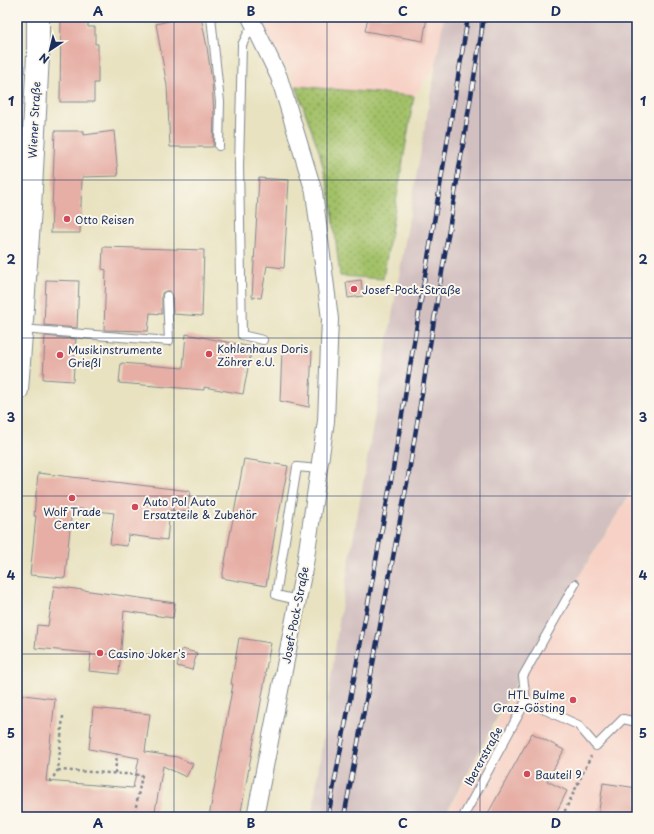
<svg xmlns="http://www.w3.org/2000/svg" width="654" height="834" viewBox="0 0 654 834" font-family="'Playpen Sans',sans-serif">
  <defs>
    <pattern id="grass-dots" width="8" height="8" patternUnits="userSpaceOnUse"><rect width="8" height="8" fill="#a3c168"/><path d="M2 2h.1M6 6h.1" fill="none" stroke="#849d59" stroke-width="1.8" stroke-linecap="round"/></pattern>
  </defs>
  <rect width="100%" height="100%" fill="#fbf7ec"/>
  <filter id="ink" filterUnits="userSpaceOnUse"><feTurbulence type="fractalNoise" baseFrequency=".025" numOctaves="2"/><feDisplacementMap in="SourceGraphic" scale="8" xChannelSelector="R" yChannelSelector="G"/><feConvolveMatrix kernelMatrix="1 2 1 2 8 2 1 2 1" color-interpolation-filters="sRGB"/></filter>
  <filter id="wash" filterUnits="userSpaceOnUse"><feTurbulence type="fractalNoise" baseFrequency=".012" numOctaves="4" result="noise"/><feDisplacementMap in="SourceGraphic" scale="16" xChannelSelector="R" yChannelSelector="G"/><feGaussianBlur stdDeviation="0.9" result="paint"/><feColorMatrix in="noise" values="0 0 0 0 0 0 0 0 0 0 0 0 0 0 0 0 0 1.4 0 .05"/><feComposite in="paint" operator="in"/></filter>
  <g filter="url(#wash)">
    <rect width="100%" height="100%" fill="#e8e2c0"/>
    <path fill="#f7d1c6" d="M258 17H444L435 68 414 96 296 86Z
      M637 483V817H445L575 584Z"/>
    <path fill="#d2bfbf" d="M444 17H637V482L533 651 444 817H312L339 621Z"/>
    <path fill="url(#grass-dots)" stroke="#5f7863" d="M296 86 414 96 383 279 340 276 331 200 320 154Z"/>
    <g id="blocks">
      <path fill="#e6aea5" d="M61 17H88V27H95V44H98V83H94V102H60Z
        M184 17H201L207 47 212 82 214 115 213 147H170L167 86 156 24Z
        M368 17H427L423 41 365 31Z
        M55 131H84V135L114 131 118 176 82 177 80 233H51Z
        M259 178 289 180 284 268 267 266 261 298 252 297Z
        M103 247 204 250 202 316 173 314 172 295 170 291H166L162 293V314L150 313 148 331 104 330 106 270 102 269Z
        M46 280 79 281 77 328 44 325Z
        M361 280 363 296 348 298 346 282Z
        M186 334 252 347 243 394 204 387V390L119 383 121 363 183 368Z
        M45 336 76 339 73 381 43 379Z
        M282 351 312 352 309 407 280 401Z
        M244 459 288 466 279 514H278L266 586 222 578Z
        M38 473 190 491 188 512 170 510 167 540 128 535 127 546 110 544 114 513 72 508 65 578 30 575 36 516H34Z
        M54 586 175 603 173 618 124 611 119 674 89 671 91 653 35 648 37 625 48 626Z
        M239 638 271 643 265 674H266L240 817H209L233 684H231Z
        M182 649 197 653 192 670 177 666Z
        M17 694 55 699 46 781 133 788 139 758 89 749 93 708 150 714 145 752 177 757 193 764 186 777 163 766 154 817H17Z
        M532 733 564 750 547 781 567 791 554 817H486Z
        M603 783 637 788V817H598Z"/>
    </g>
  </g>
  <g filter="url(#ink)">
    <use href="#blocks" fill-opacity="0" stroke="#82888f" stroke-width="1"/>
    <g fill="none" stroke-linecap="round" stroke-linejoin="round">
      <defs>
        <path id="lane" d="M211 17 220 102 219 146
          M256 28 248 33 242 45 239 166 242 335 263 340
          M22 329 169 341 167 296
          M298 600 276 595 297 467 319 469
          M526 701 523 676 575 584
          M463 817 526 701 578 725 596 746 623 719 637 722"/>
        <path id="street" d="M250 17 279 77 314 192 330 319 326 421 305 564 255 817"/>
        <path id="primary" d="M17 390 30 208 38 55V17"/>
      </defs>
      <use href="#lane" stroke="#82888f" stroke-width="10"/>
      <use href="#street" stroke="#82888f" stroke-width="18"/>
      <use href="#primary" stroke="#82888f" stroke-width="24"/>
      <path stroke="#82888f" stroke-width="2.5" stroke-dasharray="3 3" stroke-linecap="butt" d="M63 716 58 770 142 775 134 817
        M115 773 117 754
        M50 782 58 770
        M562 817 591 756"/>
      <use href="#lane" stroke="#fff" stroke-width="8"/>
      <use href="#street" stroke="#fff" stroke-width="16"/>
      <use href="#primary" stroke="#fff" stroke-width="22"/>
      <defs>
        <path id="rail" d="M328 817 392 475 468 17
          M344 817 408 478 484 17"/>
      </defs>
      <use href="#rail" stroke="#1b2f5e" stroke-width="4.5"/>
      <use href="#rail" stroke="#fbf7ec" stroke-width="3" stroke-dasharray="9" stroke-linecap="butt"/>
    </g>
  </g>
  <path fill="none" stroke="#1b2f5e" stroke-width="1" stroke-opacity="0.55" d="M174 17V817M327 17V817M480 17V817M17 180H637M17 338H637M17 496H637M17 654H637"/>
  <g fill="#d1495b" stroke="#fbf7ec" stroke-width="1.5">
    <circle cx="67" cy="219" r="4"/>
    <circle cx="354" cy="289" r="4"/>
    <circle cx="209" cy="354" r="4"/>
    <circle cx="60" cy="355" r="4"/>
    <circle cx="72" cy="498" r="4"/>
    <circle cx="135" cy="507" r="4"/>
    <circle cx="100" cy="653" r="4"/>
    <circle cx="573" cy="700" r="4"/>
    <circle cx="527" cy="774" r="4"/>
  </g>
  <g text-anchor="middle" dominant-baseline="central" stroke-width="4" stroke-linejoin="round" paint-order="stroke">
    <g font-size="11" fill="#1b2f5e" stroke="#fbf7ec">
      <text transform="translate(34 120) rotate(-87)">Wiener Straße</text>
      <text transform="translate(295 615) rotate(-79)">Josef-Pock-Straße</text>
      <text transform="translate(483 756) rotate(-61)">Ibererstraße</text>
    </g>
    <g font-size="11" fill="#1b2f5e" stroke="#fbf7ec" text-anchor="start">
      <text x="75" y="219">Otto Reisen</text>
      <text x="362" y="289">Josef-Pock-Straße</text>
      <text x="217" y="348">Kohlenhaus Doris<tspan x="217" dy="13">Zöhrer e.U.</tspan></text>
      <text x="68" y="349">Musikinstrumente<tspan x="68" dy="13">Grießl</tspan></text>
      <text x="143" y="501">Auto Pol Auto<tspan x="143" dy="13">Ersatzteile &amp; Zubehör</tspan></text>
      <text x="72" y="511" text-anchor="middle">Wolf Trade<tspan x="72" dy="13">Center</tspan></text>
      <text x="108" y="653">Casino Joker's</text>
      <text x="565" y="694" text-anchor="end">HTL Bulme<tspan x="565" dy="13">Graz-Gösting</tspan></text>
      <text x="535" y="774">Bauteil 9</text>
    </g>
  </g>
  <rect width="654" height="834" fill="none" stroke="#fbf7ec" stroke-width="44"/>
  <g transform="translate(50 50) rotate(215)" stroke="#fbf7ec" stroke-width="3" paint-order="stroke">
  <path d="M0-3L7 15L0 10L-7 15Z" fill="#1b2f5e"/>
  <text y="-6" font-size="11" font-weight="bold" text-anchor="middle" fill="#1b2f5e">N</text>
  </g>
  <rect x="22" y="22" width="610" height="790" fill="none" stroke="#1b2f5e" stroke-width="1.5"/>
  <g font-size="13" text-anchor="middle" font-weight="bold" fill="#1b2f5e">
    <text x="98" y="16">A</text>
    <text x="251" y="16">B</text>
    <text x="403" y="16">C</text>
    <text x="556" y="16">D</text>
    <text x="11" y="106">1</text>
    <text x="643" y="106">1</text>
    <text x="11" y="264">2</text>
    <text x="643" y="264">2</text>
    <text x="11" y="422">3</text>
    <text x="643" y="422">3</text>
    <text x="11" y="580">4</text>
    <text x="643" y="580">4</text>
    <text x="11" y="738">5</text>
    <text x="643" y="738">5</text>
    <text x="98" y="828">A</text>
    <text x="251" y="828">B</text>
    <text x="403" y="828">C</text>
    <text x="556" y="828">D</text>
  </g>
</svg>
